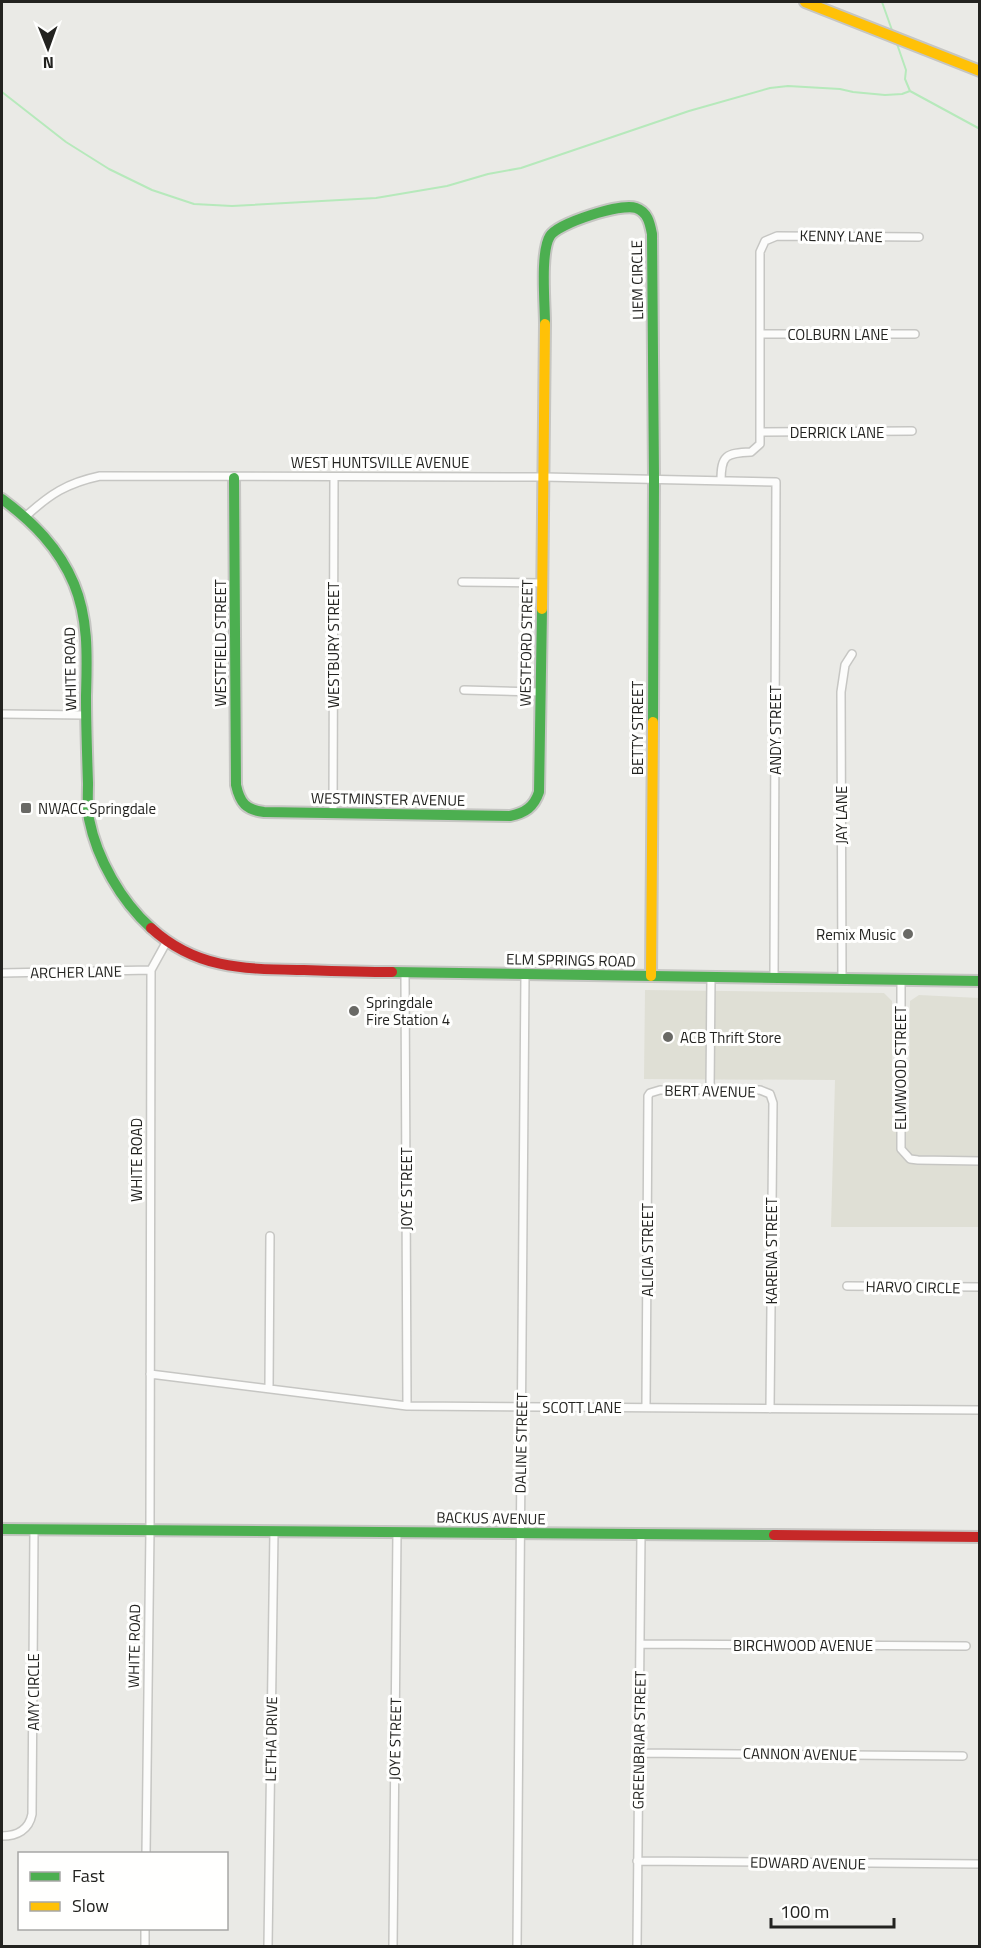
<svg xmlns="http://www.w3.org/2000/svg" width="981" height="1948" viewBox="0 0 981 1948" font-family="'Titillium Web',sans-serif">
  <rect width="100%" height="100%" fill="#eaeae6"/>
  <path fill="#dfdfd5" d="M645 990 884 993 892 1001V1117H909L910 1001 919 995 979 998V1227H831L835 1080 644 1079Z"/>
  <g fill="none" stroke-linecap="round" stroke-linejoin="round">
    <path stroke="#b6e9bb" stroke-width="2" d="M882 2 893 33
      M896 41 906 70 905 79 910 91 980 129
      M2 92 66 142 109 169 152 190 194 204 232 206 376 198 447 186 488 174 521 168 689 111 770 88 788 86 840 89 853 92 885 95 902 94 910 91"/>
    <defs>
      <path id="street" d="M761 334H915
        M761 432 912 431
        M721 481C721 455 726 453 751 452L760 444V252L765 241 777 236 919 237
        M25 517C50 494 67 483 100 476L544 477 776 482 774 978
        M462 582 542 583
        M464 690 540 692
        M2 714 86 715
        M333 813 334 477
        M2 973 151 970
        M405 973 407 1406
        M842 979 841 692 845 665 852 654
        M901 980V1149L910 1159 918 1160 980 1161
        M710 1090 711 977
        M847 1286 980 1287
        M150 1374 407 1406 980 1410
        M269 1388 270 1236
        M646 1407 648 1096 650 1093 660 1090H760L770 1094 773 1103 770 1409
        M640 1644 966 1646
        M638 1753 963 1756
        M2 1836C17 1836 29 1830 32 1814L34 1529
        M146 1854 150 1530 151 970 167 941
        M637 1861 980 1864
        M145 1946V1928
        M268 1946 274 1531
        M393 1946 397 1532
        M517 1946 525 975
        M637 1946 641 1534"/>
      <path id="fast" d="M545 324C545 304 540 252 550 236 558 223 621 203 636 208 648 212 650 224 652 234L654 479 653 722
        M234 478 236 785C240 803 246 810 264 812L510 816C525 813 534 807 539 792L542 609
        M2 499C33 522 59 548 74 584 89 620 87 659 86 696 86 725 87 754 88 783 88 794 87 807 89 819 97 859 121 901 151 928
        M392 972 980 981
        M2 1529 774 1535"/>
      <path id="slow" d="M805 2 980 71
        M542 609 545 324
        M651 976 653 722"/>
      <path id="jam" d="M151 928C197 970 246 969 304 970 333 971 363 972 392 972
        M774 1535 980 1537"/>
    </defs>
    <use href="#street" stroke="#c6c6c3" stroke-width="10"/>
    <use href="#fast" stroke="#c6c6c3" stroke-width="14"/>
    <use href="#slow" stroke="#c6c6c3" stroke-width="14"/>
    <use href="#jam" stroke="#c6c6c3" stroke-width="14"/>
    <use href="#street" stroke="#fcfcfb" stroke-width="7"/>
    <use href="#fast" stroke="#4caf50" stroke-width="10"/>
    <use href="#slow" stroke="#ffc107" stroke-width="10"/>
    <use href="#jam" stroke="#c62828" stroke-width="10"/>
  </g>
  <g fill="#696965" stroke="#fffffe" stroke-width="2">
    <rect x="20" y="802" width="12" height="12" rx="3"/>
    <circle cx="908" cy="934" r="6"/>
    <circle cx="354" cy="1011" r="6"/>
    <circle cx="668" cy="1037" r="6"/>
  </g>
  <g text-anchor="middle" dominant-baseline="central" stroke-width="6" stroke-linejoin="round" paint-order="stroke">
    <g font-size="15" fill="#232320" stroke="#fffffe">
      <text transform="translate(841 236) rotate(1)">KENNY LANE</text>
      <text transform="translate(637 280) rotate(-91)">LIEM CIRCLE</text>
      <text x="838" y="334">COLBURN LANE</text>
      <text x="837" y="432">DERRICK LANE</text>
      <text x="380" y="462">WEST HUNTSVILLE AVENUE</text>
      <text transform="translate(220 643) rotate(-90)">WESTFIELD STREET</text>
      <text transform="translate(526 643) rotate(-89)">WESTFORD STREET</text>
      <text transform="translate(333 645) rotate(-90)">WESTBURY STREET</text>
      <text transform="translate(70 669) rotate(-91)">WHITE ROAD</text>
      <text transform="translate(637 728) rotate(-90)">BETTY STREET</text>
      <text transform="translate(775 730) rotate(-90)">ANDY STREET</text>
      <text transform="translate(388 799) rotate(1)">WESTMINSTER AVENUE</text>
      <text transform="translate(841 815) rotate(-90)">JAY LANE</text>
      <text transform="translate(571 960) rotate(1)">ELM SPRINGS ROAD</text>
      <text transform="translate(76 972) rotate(-1)">ARCHER LANE</text>
      <text transform="translate(900 1068) rotate(-90)">ELMWOOD STREET</text>
      <text transform="translate(710 1091) rotate(1)">BERT AVENUE</text>
      <text transform="translate(136 1160) rotate(-90)">WHITE ROAD</text>
      <text transform="translate(406 1189) rotate(-90)">JOYE STREET</text>
      <text transform="translate(647 1250) rotate(-90)">ALICIA STREET</text>
      <text transform="translate(771 1251) rotate(-90)">KARENA STREET</text>
      <text transform="translate(913 1287) rotate(1)">HARVO CIRCLE</text>
      <text x="582" y="1407">SCOTT LANE</text>
      <text transform="translate(521 1443) rotate(-89)">DALINE STREET</text>
      <text transform="translate(491 1518) rotate(1)">BACKUS AVENUE</text>
      <text x="803" y="1645">BIRCHWOOD AVENUE</text>
      <text transform="translate(134 1646) rotate(-89)">WHITE ROAD</text>
      <text transform="translate(33 1692) rotate(-90)">AMY CIRCLE</text>
      <text transform="translate(271 1739) rotate(-89)">LETHA DRIVE</text>
      <text transform="translate(395 1739) rotate(-89)">JOYE STREET</text>
      <text transform="translate(639 1740) rotate(-89)">GREENBRIAR STREET</text>
      <text transform="translate(800 1754) rotate(1)">CANNON AVENUE</text>
      <text transform="translate(808 1863) rotate(1)">EDWARD AVENUE</text>
    </g>
    <g font-size="15" fill="#232320" stroke="#fffffe" text-anchor="start">
      <text x="38" y="808">NWACC Springdale</text>
      <text x="896" y="934" text-anchor="end">Remix Music</text>
      <text x="366" y="1002">Springdale<tspan x="366" dy="17">Fire Station 4</tspan></text>
      <text x="680" y="1037">ACB Thrift Store</text>
    </g>
  </g>
  <rect width="981" height="1948" fill="none" stroke="#232320" stroke-width="6"/>
  <rect x="18" y="1852" width="210" height="78" fill="#fffffe" stroke="#a7a7a5" stroke-width="1.5"/>
  <rect x="30" y="1872" width="30" height="9" fill="#4caf50" stroke="#a7a7a5" stroke-width="1.5"/>
  <text x="72" y="1882" font-size="18" fill="#232320">Fast</text>
  <rect x="30" y="1902" width="30" height="9" fill="#ffc107" stroke="#a7a7a5" stroke-width="1.5"/>
  <text x="72" y="1912" font-size="18" fill="#232320">Slow</text>
  <g transform="translate(48 48) rotate(179)" stroke="#fffffe" stroke-width="4.5" paint-order="stroke">
  <path d="M0-4.5L10 22L0 15L-10 22Z" fill="#232320"/>
  <text y="-9" font-size="16" font-weight="bold" text-anchor="middle" fill="#232320">N</text>
  </g>
  <path d="M771 1918v9h123v-9" fill="none" stroke="#232320" stroke-width="3"/>
  <text x="780" y="1918" font-size="18" fill="#232320" stroke="#fffffe" stroke-width="4.5" paint-order="stroke">100 m</text>
</svg>
